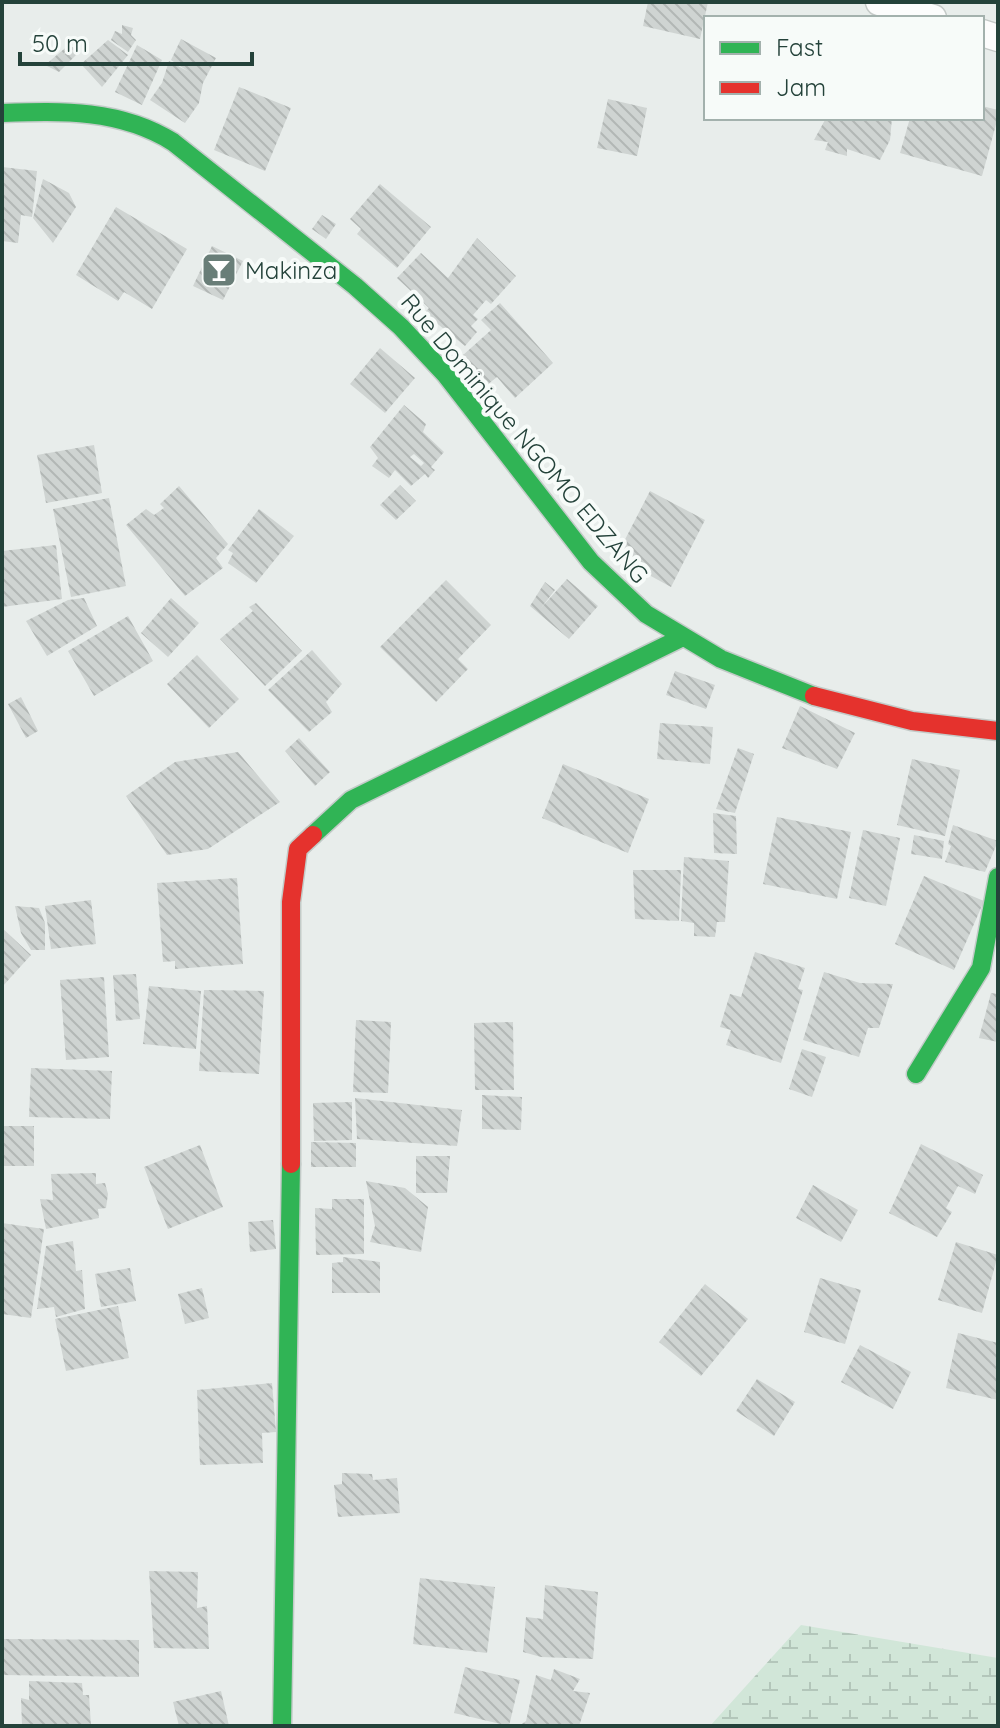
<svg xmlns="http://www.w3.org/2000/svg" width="1000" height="1728" viewBox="0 0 1000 1728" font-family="Quicksand,sans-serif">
  <defs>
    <pattern id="wetland-marsh" width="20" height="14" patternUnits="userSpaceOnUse" patternTransform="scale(2)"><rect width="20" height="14" fill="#d1e6d8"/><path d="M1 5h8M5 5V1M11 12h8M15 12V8" fill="none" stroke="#b3c6ba"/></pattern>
    <pattern id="building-back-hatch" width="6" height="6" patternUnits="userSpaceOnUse" patternTransform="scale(2)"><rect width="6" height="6" fill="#cfd4d2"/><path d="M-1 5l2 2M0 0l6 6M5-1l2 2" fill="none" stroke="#b2b7b5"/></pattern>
  </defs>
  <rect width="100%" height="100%" fill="#e8edeb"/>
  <path fill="url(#wetland-marsh)" d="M801 1625 998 1658V1726H710Z"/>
  <path fill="url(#building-back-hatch)" fill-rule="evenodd" d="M648 2H708L700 39 643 26Z
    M122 25 133 28 131 35 136 40 128 52 111 40 115 31 122 34Z
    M181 39 216 58 203 83 199 103 185 123 150 100 162 83 169 61 189 72 171 60Z
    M108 40 128 55 102 87 81 64Z
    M70 44 78 53 59 72 45 65Z
    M137 45 162 60 142 105 115 92Z
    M239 87 291 108 265 171 214 150Z
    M608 99 647 108 637 156 597 148Z
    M982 106 998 110V117L982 176 900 153 910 118H982Z
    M826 118H892L890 140 880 160 847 149V156L825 150 828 142 814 140Z
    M2 167 37 171 32 217 21 215 18 243 2 241Z
    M43 179 69 193 76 207 53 243 33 218Z
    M380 184 431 227 397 268 357 234 361 229 350 219Z
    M116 207 187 249 152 309 124 292 118 301 76 275Z
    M322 215 336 224 326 239 312 229Z
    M477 238 516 276 491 304 486 300 473 315 478 319 471 326 477 332 465 346 424 313 429 308 397 278 421 253 448 278Z
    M212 246 243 261 223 300 193 286Z
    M500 303 553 363 515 398 497 377 487 385 462 356 491 330 481 320Z
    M380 348 415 378 385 413 350 384Z
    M404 405 426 424 423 432 444 452 431 467 435 470 428 478 425 474 411 486 395 470 389 478 372 466 378 458 370 447ZM414 454 424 463 421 466 410 457Z
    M94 445 102 493 46 503 37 455Z
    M400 485 416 501 396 520 380 505Z
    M179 486 228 544 216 558 223 568 185 596 126 525 146 509 154 515 164 508 160 504Z
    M650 491 705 520 671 587 616 557Z
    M109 498 126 586 71 597 53 509Z
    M259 509 294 536 256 583 228 563 233 553 228 550Z
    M56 545 62 599 2 607V551Z
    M567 579 598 606 569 639 530 606 545 582 555 590 541 608Z
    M446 580 491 625 458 659 468 669 436 702 380 647Z
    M84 598 97 626 47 656 26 621 68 600Z
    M171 598 199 623 168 657 141 633Z
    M256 603 302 651 265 686 220 639 253 611 249 607Z
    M128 616 153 661 94 696 68 651Z
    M312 650 342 684 326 702 332 712 309 732 268 690Z
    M197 655 239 699 209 728 167 684Z
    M675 671 715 685 706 709 666 695Z
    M21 697 38 731 26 738 8 704Z
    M800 706 855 733 837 769 782 748Z
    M660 723 713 727 710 764 657 759Z
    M299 738 330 772 315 786 285 751Z
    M738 748 754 754 735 813 716 809Z
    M238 752 280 802 208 849 167 855 126 796 175 762Z
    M912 759 960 770 945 836 897 825Z
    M563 764 649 799 628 853 542 818Z
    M713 813 736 816 737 854 714 853Z
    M777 817 851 832 837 899 763 884Z
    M953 825 998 841 985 872 945 862 951 846 948 844Z
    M863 830 900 838 886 906 849 898Z
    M914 835 944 841 942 859 911 854Z
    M684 857 729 861 725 922H717L715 937 694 936V923L681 921Z
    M633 870H681L679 921 635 919Z
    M924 876 984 901 954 970 895 944Z
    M237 878 243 964 175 969V961L163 962 157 883Z
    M91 900 96 944 51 949 45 906Z
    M15 906 39 908 45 923V950H31L21 933Z
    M2 928 31 955 2 987Z
    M755 952 805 968 798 989 803 990 781 1063 726 1045 731 1030 720 1027 730 994 741 997Z
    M824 972 860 983 893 984 879 1028H868L859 1057 803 1040Z
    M136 974 140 1019 116 1021 113 975Z
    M104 977 109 1057 66 1060 60 980Z
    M149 986 201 991 196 1049 143 1044Z
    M204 990 264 991 259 1074 199 1071Z
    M991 993 998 994V1042L979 1038Z
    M356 1020 391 1022 388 1093 353 1092Z
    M513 1022 514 1090H475L474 1023Z
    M802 1049 826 1057 812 1097 789 1089Z
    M31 1068 112 1071 110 1119 29 1117Z
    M482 1095 522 1097 521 1130 482 1129Z
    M355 1098 462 1110 457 1146 357 1139Z
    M352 1102V1140L314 1141 313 1103Z
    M2 1126H34V1166H2Z
    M311 1142 356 1143V1167H311Z
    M921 1144 983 1175 975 1194 958 1186 946 1208 952 1212 937 1237 889 1213Z
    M200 1145 223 1207 168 1229 144 1167Z
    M416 1156H450L447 1193H416Z
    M96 1173V1184L105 1183 108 1194 106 1208 98 1209 99 1218 46 1229 40 1199 53 1200 51 1174Z
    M366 1181 405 1188 428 1207 421 1252 370 1242 375 1226Z
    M813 1185 858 1210 841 1242 796 1218Z
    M332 1199H364V1254L316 1255 315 1208 332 1209Z
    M273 1220 276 1249 250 1252 248 1222Z
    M2 1223 44 1229 31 1318 2 1314Z
    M73 1241 76 1271 82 1270 85 1309 56 1317 54 1307 37 1309 46 1246Z
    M956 1242 998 1255 982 1313 938 1300Z
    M343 1257 380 1262V1293H332V1263L343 1262Z
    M130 1268 136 1301 101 1307 95 1274Z
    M820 1278 861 1290 845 1344 804 1332Z
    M705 1284 748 1319 701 1376 659 1342Z
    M202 1288 209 1318 185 1324 178 1294Z
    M118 1306 129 1358 66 1371 55 1319Z
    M958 1333 998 1343V1400L946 1388Z
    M860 1345 911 1372 893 1409 841 1382Z
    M757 1379 795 1402 774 1436 736 1411Z
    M272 1383 276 1432 262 1433 263 1463 200 1465 197 1390Z
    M342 1473 372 1474 373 1480 397 1478 400 1513 338 1517 334 1485 342 1484Z
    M149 1571 198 1572 197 1608 207 1606 209 1649 154 1648Z
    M420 1578 495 1587 487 1653 413 1644Z
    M545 1585 598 1592 593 1659 541 1657 523 1652 526 1617 543 1619Z
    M2 1639 139 1640V1677L2 1675Z
    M465 1667 520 1680 509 1726 454 1713Z
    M554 1669 580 1679 573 1691 590 1693 579 1726H519L526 1721 536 1675 551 1680Z
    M29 1681 82 1683 83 1695H89L91 1726H22L21 1698 29 1700Z
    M221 1691 229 1726H179L173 1702Z"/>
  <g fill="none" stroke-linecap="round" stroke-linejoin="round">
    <defs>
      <path id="street" d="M879 2 933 18
        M982 33 998 38"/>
      <path id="fast" d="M2 113C62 111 120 109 173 142L355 286 401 327 445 374 591 562 646 614 721 659 814 696
        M313 835 351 800 683 637
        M916 1074 981 968 998 877
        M282 1726 291 1164"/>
      <path id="jam" d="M814 696 912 721 998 731
        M291 1164V902L298 849 313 835"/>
    </defs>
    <use href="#street" stroke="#c5cac8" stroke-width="29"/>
    <use href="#fast" stroke="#c3cbc8" stroke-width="21"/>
    <use href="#jam" stroke="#c3cbc8" stroke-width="21"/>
    <use href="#street" stroke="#fcfcfc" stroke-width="26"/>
    <use href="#fast" stroke="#30b455" stroke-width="18"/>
    <use href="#jam" stroke="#e5322d" stroke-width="18"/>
  </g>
  <defs>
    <symbol id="bar-square" viewBox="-11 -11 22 22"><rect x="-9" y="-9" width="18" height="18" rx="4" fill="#697e78" stroke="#f7fbf9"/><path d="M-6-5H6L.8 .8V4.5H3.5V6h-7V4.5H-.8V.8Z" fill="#fff"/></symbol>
  </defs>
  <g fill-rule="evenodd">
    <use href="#bar-square" x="199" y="250" width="40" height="40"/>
  </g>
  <g text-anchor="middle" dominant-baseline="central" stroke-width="8" stroke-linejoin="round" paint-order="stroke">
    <g font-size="24" fill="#24423a" stroke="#f7fbf9" text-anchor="start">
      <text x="245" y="270">Makinza</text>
    </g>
    <g font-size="24" fill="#24423a" stroke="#f7fbf9">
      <text transform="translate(525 438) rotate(50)">Rue Dominique NGOMO EDZANG</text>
    </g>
  </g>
  <rect width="1000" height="1728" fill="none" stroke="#24423a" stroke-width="8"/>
  <rect x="704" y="16" width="280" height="104" fill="#f7fbf9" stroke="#a3b1ad" stroke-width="2"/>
  <rect x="720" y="42" width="40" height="12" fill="#30b455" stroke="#a3b1ad" stroke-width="2"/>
  <text x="776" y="56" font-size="24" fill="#24423a">Fast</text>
  <rect x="720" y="82" width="40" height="12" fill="#e5322d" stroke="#a3b1ad" stroke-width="2"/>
  <text x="776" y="96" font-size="24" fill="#24423a">Jam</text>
  <path d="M20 52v12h232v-12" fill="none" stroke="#24423a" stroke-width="4"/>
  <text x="32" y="52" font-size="24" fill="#24423a" stroke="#f7fbf9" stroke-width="6" paint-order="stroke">50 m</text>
</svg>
